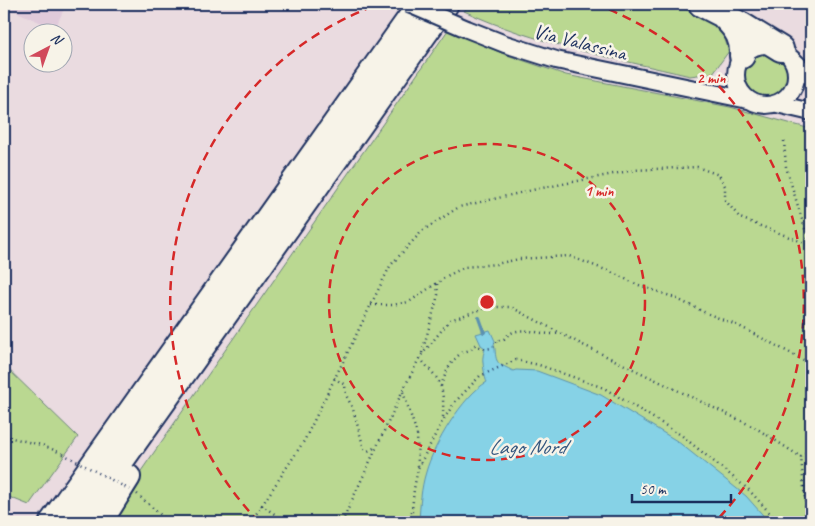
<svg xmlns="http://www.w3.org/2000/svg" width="815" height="526" viewBox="0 0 815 526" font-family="Caveat,sans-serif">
  <rect width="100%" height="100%" fill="#eadbe0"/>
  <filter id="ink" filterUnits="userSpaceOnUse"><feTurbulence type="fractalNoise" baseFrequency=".02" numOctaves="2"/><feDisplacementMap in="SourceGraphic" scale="10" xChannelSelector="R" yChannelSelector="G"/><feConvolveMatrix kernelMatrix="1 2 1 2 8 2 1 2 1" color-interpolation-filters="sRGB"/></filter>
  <g filter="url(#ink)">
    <path fill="#e0cada" d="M4 4H66L55 29 4 6Z"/>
    <path fill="#bad891" stroke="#6a8478" d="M470 4H675L717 25 723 34 729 51 713 73 690 76C614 58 535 44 464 11Z
      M448 30 504 54 566 75 730 107 811 129V522H111L132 484Z
      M745 74a22 22 0 1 1 44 0a22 22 0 1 1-44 0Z
      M4 365 78 437 29 505 4 495Z"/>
    <path fill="#86d2e6" stroke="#5b91b0" d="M490 330 495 341C493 349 494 341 495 349 496 366 499 363 513 371L516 370 537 371 601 395 677 441 746 496 769 522H419C420 505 421 488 426 472 433 446 463 395 487 382 485 380 482 360 483 357 483 354 485 351 485 348L481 345 476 334Z"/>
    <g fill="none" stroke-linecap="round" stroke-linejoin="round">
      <path stroke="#5b91b0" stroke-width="4" d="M479 318 484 332"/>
      <defs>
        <path id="minor" d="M467 29 505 44 556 60 748 100
          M736 75a30 30 0 1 1 60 0a30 30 0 1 1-60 0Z
          M791 58 811 77
          M777 104 811 112"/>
        <path id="highway" d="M701 4 742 25 781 49
          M725 18C737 30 743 39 742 56
          M52 522 420 4
          M78 522 446 4
          M100 522 128 477"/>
      </defs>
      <use href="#minor" stroke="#1b2f5e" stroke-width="20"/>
      <use href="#highway" stroke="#1b2f5e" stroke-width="28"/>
      <path stroke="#1b2f5e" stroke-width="2.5" stroke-dasharray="1 4" stroke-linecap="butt" d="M784 141 786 167 811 249
        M371 305H392L409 302 447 276 465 267 496 264 519 259 569 256 611 272 636 284 673 297 706 313 739 326 811 364
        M422 353 438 295 437 284
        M420 358C425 365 431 370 436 377 445 389 443 406 443 420
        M334 378 345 385 346 395 353 409 364 449 368 451 376 447
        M441 386C445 375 449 363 459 355 464 350 471 352 475 345L485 349 492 348 496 344V341L504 339C519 321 541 338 561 333
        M403 392 417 434 418 466
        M4 436 45 446 63 454
        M137 494 163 517 173 522
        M261 505 276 515 278 522
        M251 522 304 441 390 266 422 231 459 207 537 189 634 170 697 167 719 175 725 186V200L740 218 810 245
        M342 522 403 390 420 357 450 320 488 307H511L581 344 756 428 801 457
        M411 522 414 489 418 468 442 422 455 402 480 376 516 360 539 365 604 388 681 435 749 490 778 522
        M807 522 801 457 811 450"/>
      <use href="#minor" stroke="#f7f3e8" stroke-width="16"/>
      <use href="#highway" stroke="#f7f3e8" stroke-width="24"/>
      <defs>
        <path id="minor-bridge" d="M409 4 467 29"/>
      </defs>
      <use href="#minor-bridge" stroke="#1b2f5e" stroke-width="20" stroke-linecap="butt"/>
      <path stroke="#1b2f5e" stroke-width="2.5" stroke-dasharray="1 4" stroke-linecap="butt" d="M63 454 136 493"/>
      <use href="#minor-bridge" stroke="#f7f3e8" stroke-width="16"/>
    </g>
  </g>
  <g fill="none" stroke="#d62828" stroke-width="2.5" stroke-dasharray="9 6">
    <circle cx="487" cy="302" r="158"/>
    <path d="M259 522A317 317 0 0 1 379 4M595 4A317 317 0 0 1 715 522"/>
  </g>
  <g text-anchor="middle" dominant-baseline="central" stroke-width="5" stroke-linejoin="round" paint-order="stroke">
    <g font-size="21" fill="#1b2f5e" stroke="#f7f3e8">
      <text transform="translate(580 42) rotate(14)">Via Valassina</text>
    </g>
    <g font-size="22" font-style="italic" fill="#365880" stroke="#f7f3e8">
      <text x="527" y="447">Lago Nord</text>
    </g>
  </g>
  <circle cx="487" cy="302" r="8" fill="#d62828" stroke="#f7f3e8" stroke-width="2.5"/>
  <g font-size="15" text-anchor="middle" font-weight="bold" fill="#d62828" stroke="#f7f3e8" stroke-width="5" stroke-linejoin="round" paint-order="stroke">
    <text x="711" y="83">2 min</text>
    <text x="599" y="196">1 min</text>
  </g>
  <rect width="815" height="526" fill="none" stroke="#f7f3e8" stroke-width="20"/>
  <rect x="10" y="10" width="795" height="506" fill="none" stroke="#1b2f5e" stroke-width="2" filter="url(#ink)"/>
  <g transform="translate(48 48) rotate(41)"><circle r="24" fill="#f7f3e8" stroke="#9fa5b1"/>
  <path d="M0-4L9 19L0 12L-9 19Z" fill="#d1495b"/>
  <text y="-8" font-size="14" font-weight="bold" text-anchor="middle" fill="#1b2f5e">N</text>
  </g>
  <path d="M632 494v8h99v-8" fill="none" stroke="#1b2f5e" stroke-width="2.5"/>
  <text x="640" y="494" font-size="15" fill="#1b2f5e" stroke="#f7f3e8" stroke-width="4" paint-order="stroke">50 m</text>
</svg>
